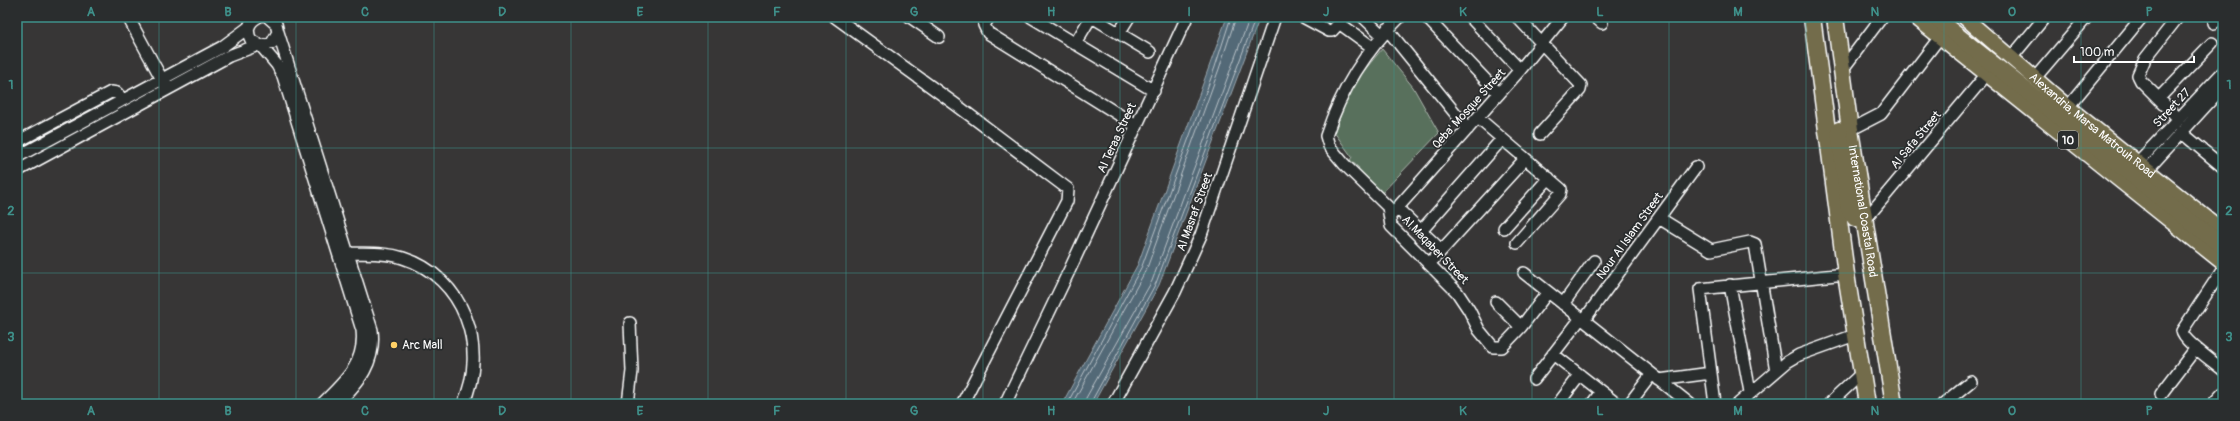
<svg xmlns="http://www.w3.org/2000/svg" width="2240" height="421" viewBox="0 0 2240 421" font-family="Pangolin,sans-serif">
  <rect width="100%" height="100%" fill="#373636"/>
  <filter id="ink" filterUnits="userSpaceOnUse"><feTurbulence type="fractalNoise" baseFrequency=".025" numOctaves="2"/><feDisplacementMap in="SourceGraphic" scale="8" xChannelSelector="R" yChannelSelector="G"/><feConvolveMatrix kernelMatrix="1 2 1 2 8 2 1 2 1" color-interpolation-filters="sRGB"/></filter>
  <g filter="url(#ink)">
    <path fill="#59705c" stroke="#acb8ae" d="M1382 49 1413 87 1439 133 1379 196 1356 172 1359 168 1350 160 1352 157 1334 132 1353 84Z"/>
    <path fill="#536977" stroke="#98a5ad" d="M1227 17H1260L1159 285 1093 404H1062L1138 264Z"/>
    <g fill="none" stroke-linecap="round" stroke-linejoin="round">
      <path stroke="#bac3c9" stroke-width="1" d="M1067 404 1142 266 1215 67 1231 17
        M1072 404 1147 268 1219 69 1236 17
        M1085 404 1086 398 1152 281 1250 17
        M1090 404 1156 283 1256 17"/>
      <defs>
        <path id="minor" d="M128 17 165 85
          M258 17C248 22 246 31 251 40L261 46 272 43 278 32 276 24 268 17
          M835 17 955 104 1068 189 1067 201 962 404
          M910 17 939 37
          M989 17 984 25 988 33 1137 126
          M1031 17 1154 91
          M1092 17 1150 52
          M1303 17 1329 31H1332L1345 17
          M1363 17 1382 35
          M1400 17C1366 50 1341 90 1326 136L1329 146 1344 164 1388 207 1391 226 1457 292 1469 310 1479 330 1493 347H1502L1521 327 1548 292
          M1426 17 1499 94
          M1470 17 1520 70
          M1517 17 1581 85 1580 90 1540 134
          M1595 17 1602 23
          M2178 17 2145 59 2138 75 2141 81 2179 119
          M1339 23 1372 47
          M2214 23 2221 17
          M1387 29 1468 129
          M278 32 372 330C376 363 359 382 337 404
          M1119 33 1129 17
          M1075 44 1091 17
          M261 46 277 65 283 76 362 330C366 364 344 382 322 404
          M2011 58 2045 17
          M1842 70 1882 17
          M2035 78 2087 17
          M2159 98 2212 43
          M2068 107 2142 17
          M1478 118 1561 189 1560 194 1517 243
          M1850 130 1881 114 1940 37
          M2181 132 2223 167
          M17 142 111 92 117 93 123 100
          M17 157 222 47 249 27
          M2138 162 2223 72
          M2148 169 2223 87
          M17 171 229 56 258 45
          M1397 208 1441 250
          M1391 215 1520 70 1563 17
          M1659 218 1711 250 1750 242 1755 244 1776 371
          M1864 221 1987 74
          M1504 228 1549 178
          M1421 231 1502 139
          M348 253C366 254 385 252 403 258 464 277 489 348 463 404
          M1429 264 1525 159
          M2223 269 2182 331C2183 341 2214 362 2223 370
          M1524 273 1690 404
          M1730 285 1750 392
          M1496 302 1521 327
          M1563 304 1594 261
          M1584 320 1696 167
          M1553 354 1617 404
          M1534 379 1581 318
          M1659 380 1711 373
          M2161 394 2196 348
          M628 404 632 371 630 323
          M1005 404 1070 269 1187 17
          M1113 404 1175 292 1201 235 1275 17
          M1558 404 1580 375
          M1592 404 1601 392
          M1629 404 1652 374
          M1715 404 1700 289 1846 274
          M1738 404 1787 362 1799 355 1855 335
          M1829 404 1862 373
          M1943 404 1971 381
          M2213 404 2223 393"/>
        <g id="major">
          <path d="M1915 17 2223 263"/>
          <path id="s1" d="M1964 17 2068 107 2223 231"/>
        </g>
        <g id="highway">
          <path d="M1812 17 1846 274 1867 404"/>
          <path id="s2" d="M1835 17 1850 130 1894 404"/>
          <path d="M1934 17 2191 222 2223 246"/>
          <path d="M1839 130 1849 209 1855 218 1864 221"/>
        </g>
      </defs>
      <use href="#minor" stroke="#fff" stroke-width="14"/>
      <use href="#major" stroke="#fff" stroke-width="17"/>
      <use href="#highway" stroke="#fff" stroke-width="19"/>
      <use href="#minor" stroke="#2a2d2e" stroke-width="11"/>
      <use href="#major" stroke="#736c4b" stroke-width="14"/>
      <use href="#highway" stroke="#736c4b" stroke-width="16"/>
    </g>
  </g>
  <path fill="none" stroke="#3f918b" stroke-width="1" stroke-opacity="0.55" d="M159 17V404M296 17V404M434 17V404M571 17V404M708 17V404M846 17V404M983 17V404M1120 17V404M1257 17V404M1394 17V404M1532 17V404M1669 17V404M1806 17V404M1944 17V404M2081 17V404M17 148H2223M17 273H2223"/>
  <circle fill="#ffd166" stroke="#2a2d2e" stroke-width="1.5" cx="394" cy="345" r="4"/>
  <g text-anchor="middle" dominant-baseline="central" stroke-width="3.5" stroke-linejoin="round" paint-order="stroke">
    <rect fill="#2a2d2e" stroke="#bfc0c0" stroke-width="1" x="2058" y="131" width="20" height="18" rx="3"/>
    <g font-size="11" font-weight="bold" fill="#fff">
      <text x="2068" y="140">10</text>
    </g>
    <g font-size="12" fill="#fff" stroke="#2a2d2e">
      <text transform="translate(2172 108) rotate(-47)">Street 27</text>
      <text transform="translate(1469 109) rotate(-48)">Qeba' Mosque Street</text>
      <text stroke="none"><textPath href="#s1" startOffset="168">Alexandria, Marsa Matrouh Road</textPath></text>
      <text transform="translate(1117 138) rotate(-65)">Al Teraa Street</text>
      <text transform="translate(1916 140) rotate(-50)">Al Safa Street</text>
      <text stroke="none"><textPath href="#s2" startOffset="196">International Coastal Road</textPath></text>
      <text transform="translate(1195 212) rotate(-70)">Al Masraf Street</text>
      <text transform="translate(1630 236) rotate(-54)">Nour Al Islam Street</text>
      <text transform="translate(1435 250) rotate(46)">Al Maqaber Street</text>
    </g>
    <g font-size="12" fill="#fff" stroke="#2a2d2e" text-anchor="start">
      <text x="402" y="345">Arc Mall</text>
    </g>
  </g>
  <rect width="2240" height="421" fill="none" stroke="#2a2d2e" stroke-width="44"/>
  <path d="M2074 56v6h120v-6" fill="none" stroke="#ffffff" stroke-width="2"/>
  <text x="2080" y="56" font-size="12" fill="#ffffff" stroke="#2a2d2e" stroke-width="3" paint-order="stroke">100 m</text>
  <rect x="22" y="22" width="2196" height="377" fill="none" stroke="#3f918b" stroke-width="1.5"/>
  <g font-size="13" text-anchor="middle" font-weight="bold" fill="#3f918b">
    <text x="91" y="16">A</text>
    <text x="228" y="16">B</text>
    <text x="365" y="16">C</text>
    <text x="502" y="16">D</text>
    <text x="640" y="16">E</text>
    <text x="777" y="16">F</text>
    <text x="914" y="16">G</text>
    <text x="1051" y="16">H</text>
    <text x="1189" y="16">I</text>
    <text x="1326" y="16">J</text>
    <text x="1463" y="16">K</text>
    <text x="1600" y="16">L</text>
    <text x="1738" y="16">M</text>
    <text x="1875" y="16">N</text>
    <text x="2012" y="16">O</text>
    <text x="2149" y="16">P</text>
    <text x="11" y="89">1</text>
    <text x="2229" y="89">1</text>
    <text x="11" y="215">2</text>
    <text x="2229" y="215">2</text>
    <text x="11" y="341">3</text>
    <text x="2229" y="341">3</text>
    <text x="91" y="415">A</text>
    <text x="228" y="415">B</text>
    <text x="365" y="415">C</text>
    <text x="502" y="415">D</text>
    <text x="640" y="415">E</text>
    <text x="777" y="415">F</text>
    <text x="914" y="415">G</text>
    <text x="1051" y="415">H</text>
    <text x="1189" y="415">I</text>
    <text x="1326" y="415">J</text>
    <text x="1463" y="415">K</text>
    <text x="1600" y="415">L</text>
    <text x="1738" y="415">M</text>
    <text x="1875" y="415">N</text>
    <text x="2012" y="415">O</text>
    <text x="2149" y="415">P</text>
  </g>
</svg>
